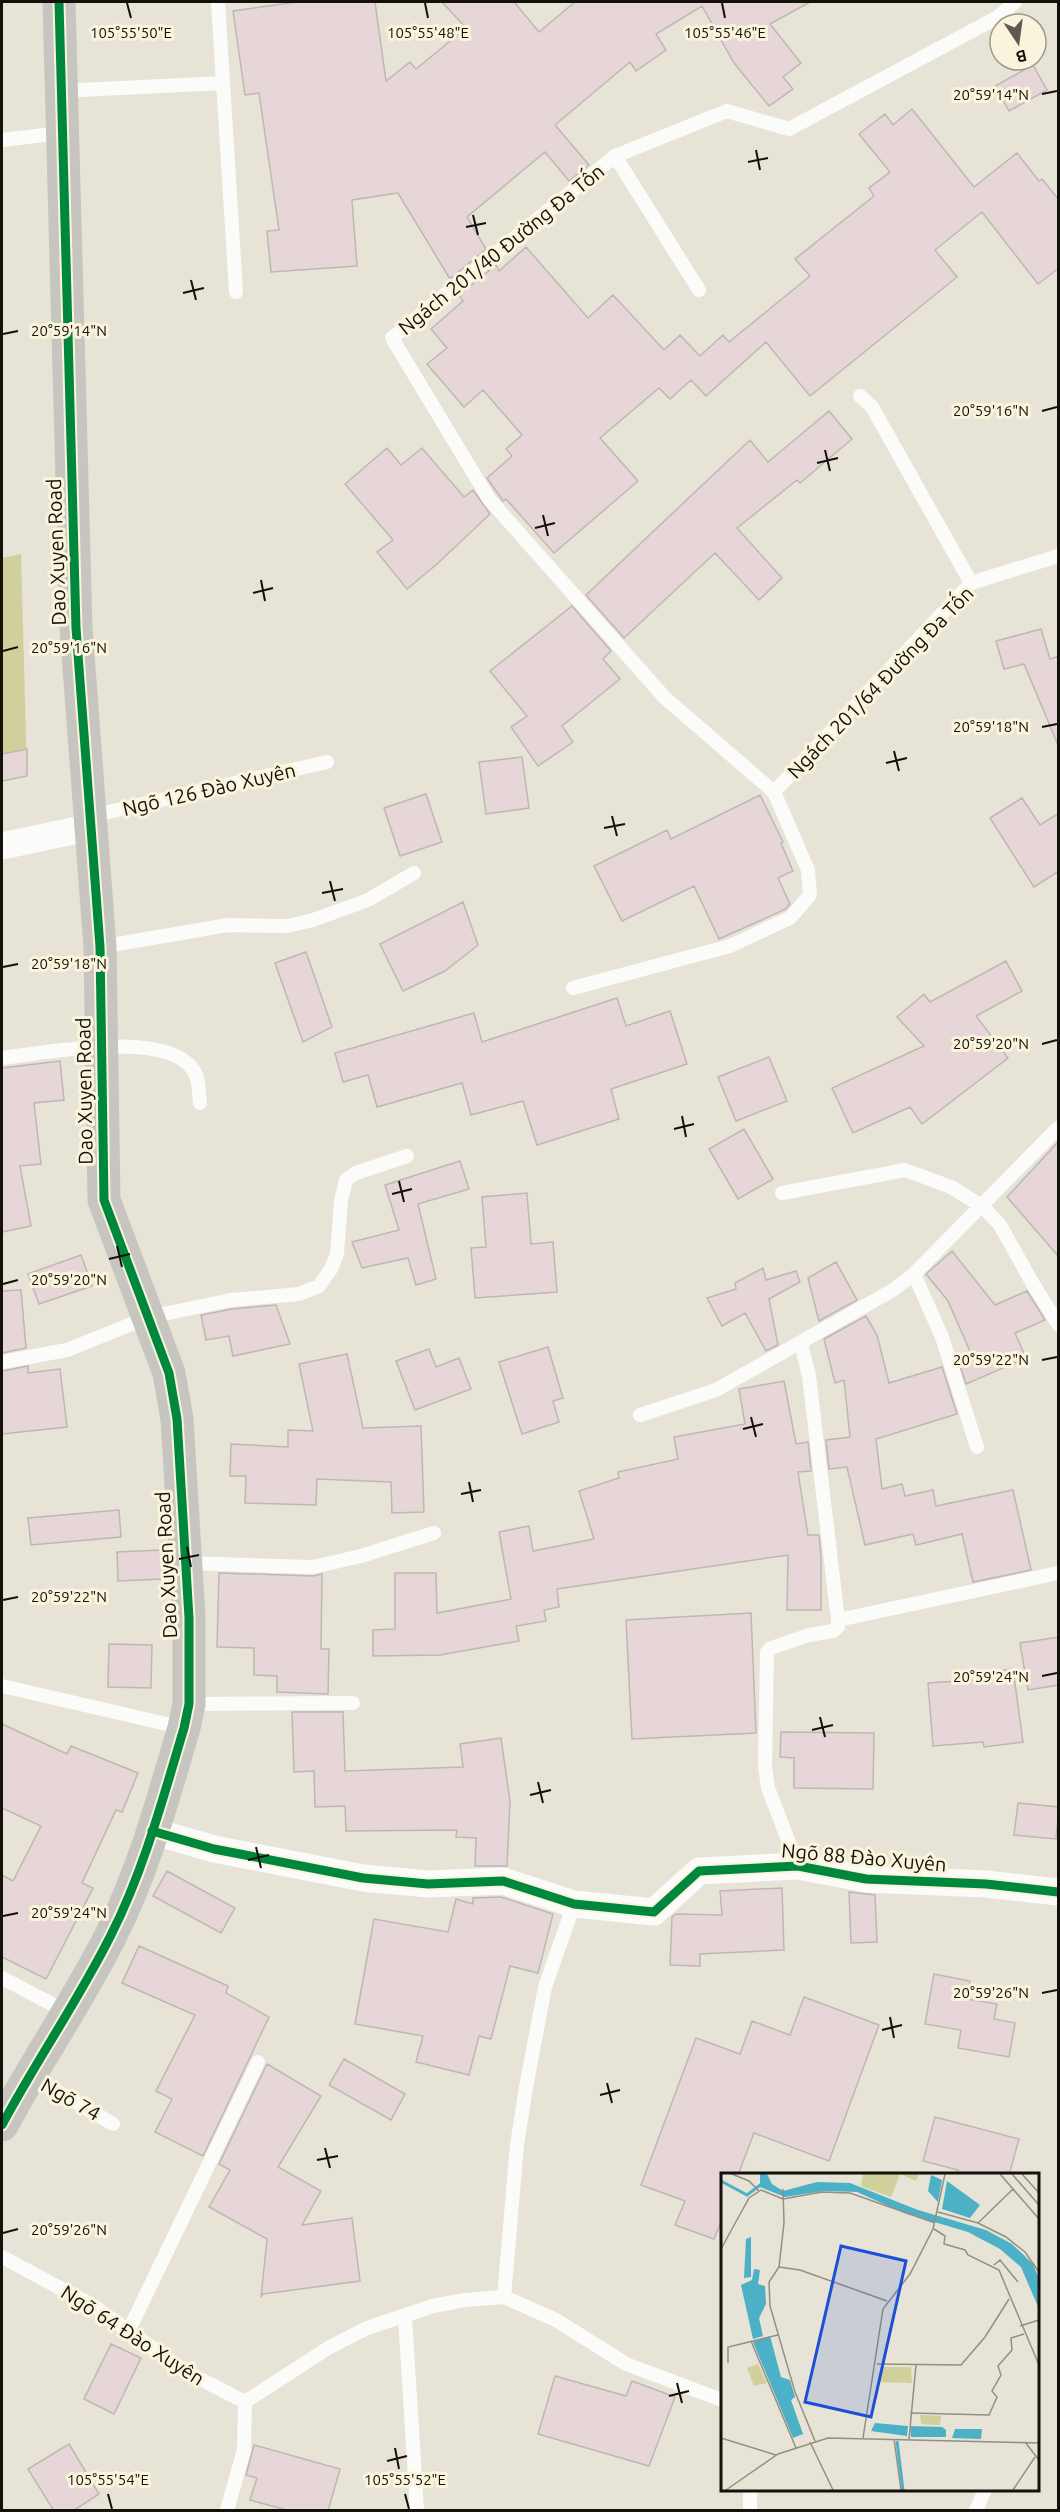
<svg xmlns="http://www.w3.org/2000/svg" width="1060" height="2512" viewBox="0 0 1060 2512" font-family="Ubuntu,sans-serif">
  <rect width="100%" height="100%" fill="#e7e3d6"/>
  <path fill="#cfd09c" d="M21 554 27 776 2 781V558Z"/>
  <path fill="#e6d6d7" stroke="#beb7b3" stroke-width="1.5" d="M297 2H375L386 81 410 62 416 69 466 28 442 2H514L539 32 575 2H810L770 24 801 63 783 77 793 89 769 106 734 63 702 6 656 34 666 50 636 71 630 62 555 125 589 165 569 181 545 152 467 217 486 249 450 279 398 193 352 200 357 266 271 272 267 231 279 230 272 182 259 93 245 95 233 11Z
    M1033 65 1047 90 1009 111 995 86Z
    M912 109 974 187 1017 153 1039 181 1042 179 1059 200V268L1038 284 982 212 935 250 957 277 810 396 766 342 706 396 691 380 670 399 659 388 600 438 638 481 554 553 506 499 503 501 487 478 512 456 506 449 522 435 483 390 464 407 427 364 447 348 431 329 463 301 459 295 496 265 499 271 526 247 588 318 613 295 664 350 680 335 700 356 723 335 729 342 810 276 795 259 874 196 869 188 890 172 859 134 885 114 893 125Z
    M829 411 852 439 800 483 797 480 737 528 782 578 759 600 715 553 624 638 586 595 750 440 768 462Z
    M387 448 401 465 422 448 464 497 473 490 490 514 437 564 407 589 377 552 393 540 345 484Z
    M572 606 611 651 603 659 620 679 562 726 573 742 538 766 511 727 527 716 490 671Z
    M1041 629 1050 659 1059 656 1058 745 1024 664 1004 669 996 641Z
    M27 749V776L2 781V754Z
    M522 757 529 808 486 814 479 762Z
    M426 794 442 842 400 856 384 808Z
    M760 795 783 842 781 843 793 871 778 878 790 904 786 909 719 939 694 886 622 921 594 866 667 830 671 839Z
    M1022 798 1040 825 1059 813V871L1034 887 990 818Z
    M463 902 478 945 445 971 403 991 380 944Z
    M306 952 332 1027 303 1042 275 963Z
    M1006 961 1022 991 976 1016 1008 1058 922 1124 910 1107 853 1133 832 1088 924 1046 897 1017 924 994 930 1002Z
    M617 998 626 1026 670 1011 687 1064 611 1089 619 1119 537 1145 523 1101 471 1115 462 1083 377 1107 368 1075 343 1082 335 1053 474 1013 482 1042Z
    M769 1057 787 1101 736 1121 718 1077Z
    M60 1061 64 1100 34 1103 41 1164 20 1166 31 1226 2 1232V1068Z
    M744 1129 773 1179 738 1199 709 1149Z
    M1059 1141V1257L1007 1197Z
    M460 1161 469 1189 418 1204 436 1279 416 1285 408 1258 362 1268 352 1242 399 1230 385 1185Z
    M527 1193 531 1244 553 1242 557 1292 475 1298 471 1248 486 1247 482 1197Z
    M952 1251 995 1305 1027 1291 1045 1320 1015 1333 1026 1358 966 1384 959 1362 973 1358 948 1301 926 1274Z
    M81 1255 92 1286 39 1304 28 1274Z
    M836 1262 857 1300 819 1321 808 1278Z
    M763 1268 766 1280 796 1271 800 1282 769 1299 778 1345 766 1351 745 1313 722 1326 707 1298 736 1289 735 1283Z
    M21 1290 26 1348 2 1353V1291Z
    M276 1305 290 1344 233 1356 229 1336 206 1340 201 1315 232 1309Z
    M866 1316 877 1335 889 1383 942 1367 957 1414 876 1439 882 1489 902 1484 905 1496 933 1490 936 1506 1013 1490 1031 1570 973 1582 962 1534 916 1545 913 1534 865 1545 847 1467 829 1469 826 1440 850 1437 844 1380 835 1383 824 1339Z
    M548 1347 563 1398 553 1401 559 1422 522 1434 499 1362Z
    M429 1349 436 1367 459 1358 471 1389 415 1410 396 1361Z
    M347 1354 363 1428 421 1426 424 1512 392 1513 391 1482 317 1479 316 1505 245 1503 246 1476H230L231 1444 288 1447V1430L313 1431 299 1364Z
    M28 1366V1373L60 1369 67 1427 2 1434V1371Z
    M784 1381 796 1444 808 1442 811 1471 798 1472 808 1535H819L821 1556V1610H787L788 1555 557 1589 559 1607 544 1610 546 1621 516 1626 519 1641 440 1655 373 1656V1630L395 1629V1573H436L437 1613 511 1599 499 1532 529 1526 533 1551 594 1539 579 1491 619 1478 618 1472 678 1459 674 1437 745 1424 739 1389Z
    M119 1510 121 1537 31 1545 28 1518Z
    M162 1550 163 1579 118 1581 117 1552Z
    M219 1573 313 1576 322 1574 321 1649H329L328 1694 277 1692V1676L254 1675V1648L217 1647Z
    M751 1613 756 1733 632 1739 626 1620Z
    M1059 1637V1685L1028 1690 1020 1643Z
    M109 1644 152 1645 151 1688 108 1687Z
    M1013 1669 1023 1742 984 1747 983 1742 933 1746 928 1683 975 1680 974 1674Z
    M292 1712H343L345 1771 463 1767 460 1744 501 1738 510 1801 507 1866H475L476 1838 456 1837 457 1830 346 1831 345 1806 315 1807 314 1771 294 1772Z
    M2 1724 67 1754 71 1746 138 1773 122 1812 116 1810 82 1883 93 1888 46 1979 2 1957V1875L13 1881 41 1826 2 1808Z
    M781 1732 874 1733 873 1789 794 1788V1758L780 1757Z
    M1018 1803 1059 1807 1056 1839 1014 1835Z
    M167 1871 235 1908 221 1933 153 1896Z
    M782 1888 784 1950 700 1954V1966L670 1965 672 1917 676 1914 722 1915 720 1891Z
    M849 1892 875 1895 877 1942 851 1943Z
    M501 1897 553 1914 538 1973 510 1966 491 2039 479 2036 469 2075 416 2062 423 2036 355 2024 374 1919 448 1932 456 1899 473 1904V1898Z
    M139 1946 228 1986 226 1993 269 2017 203 2156 155 2132 172 2099 156 2091 195 2015 122 1983Z
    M934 1974 970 1981 967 1999 997 2004 994 2019 1015 2023 1009 2057 958 2048 961 2030 925 2024Z
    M804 1997 879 2025 829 2161 754 2133 738 2175H723V2217L714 2239 675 2225 685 2201 641 2185 696 2038 740 2054 752 2021 790 2035Z
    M344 2059 405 2094 391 2120 329 2085Z
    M267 2064 321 2096 278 2167 321 2191 302 2225 352 2218 360 2281 263 2294 261 2297 267 2239 209 2207 230 2170 219 2164Z
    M935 2117 1019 2139 1009 2175H957L958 2170 923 2161Z
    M111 2344 141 2358 114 2414 84 2399Z
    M555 2376 626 2396 632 2381 675 2397 649 2466 538 2434Z
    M69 2444 99 2494 73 2511H54L28 2469Z
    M254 2445 340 2469 328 2511H290L250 2500 257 2478 246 2475Z"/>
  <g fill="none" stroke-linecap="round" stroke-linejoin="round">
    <path stroke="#fbfbf9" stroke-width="14" d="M218 2 236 292
      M60 91 222 83
      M2 140 61 133
      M615 156 699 290
      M860 396 872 407 971 583
      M774 792 971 583 1058 556
      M91 816 327 762
      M100 947 228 925 287 926 313 920 368 900 414 873
      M573 988 730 946 790 918 810 895 808 870 774 792 665 698 489 499 392 338 615 156 727 111 789 129 998 17 1015 2
      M2 1058C43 1053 176 1027 196 1075 199 1083 199 1095 200 1103
      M782 1193 905 1170 951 1187 983 1207 1000 1225 1033 1284 1058 1324
      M914 1274 942 1337 977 1447
      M2 1362 67 1350 149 1317 231 1300 299 1294 319 1286 331 1269 337 1254 341 1201 346 1180 356 1173 407 1156
      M640 1415 716 1390 893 1290 914 1274 1058 1128
      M186 1563 313 1567 361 1556 434 1533
      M838 1620 1058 1573
      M2 1686 184 1728
      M189 1704 353 1703
      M798 1866 768 1788 765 1766 767 1652 771 1648 809 1635 833 1631 838 1627V1620L809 1376 801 1344
      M2 1978 69 2013
      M31 2076 113 2124
      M2 2257 92 2305 183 2370 245 2402 328 2348 367 2328 433 2306 465 2300 504 2297 556 2320 626 2364 722 2400
      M504 2297 517 2145 526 2087 545 1987 574 1904
      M405 2316 417 2510
      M129 2330 258 2062
      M227 2510 244 2450 245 2402
      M750 2510V2490
      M976 2510 985 2490"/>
    <path stroke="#fbfbf9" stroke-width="27" d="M2 846 92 827
      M152 1831 214 1849 363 1878 428 1884 503 1881 574 1904 654 1912 699 1871 798 1866 866 1879 986 1884 1058 1892"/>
    <path stroke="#c7c5bf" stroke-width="33" d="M2 2125C36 2061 78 2001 111 1935 144 1870 163 1798 184 1728L189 1704V1618L177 1419 169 1373 104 1200 100 947 76 628 59 2"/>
    <defs>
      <path id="cycleway" d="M152 1831 214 1849 363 1878 428 1884 503 1881 574 1904 654 1912 699 1871 798 1866 866 1879 986 1884 1058 1892
        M2 2125C36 2061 78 2001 111 1935 144 1870 163 1798 184 1728L189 1704V1618L177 1419 169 1373 104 1200 100 947 76 628 59 2"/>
    </defs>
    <use href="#cycleway" stroke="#fbf4dd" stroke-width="13"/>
    <use href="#cycleway" stroke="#00873e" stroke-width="9"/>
  </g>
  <path fill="none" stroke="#131109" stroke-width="2" d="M127 3 131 18M425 3 428 18M722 3 725 18M1042 94 1057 91M756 150 760 170M748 162 768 158M473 215 478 235M466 227 486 223M191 280 196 300M183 293 204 288M3 334 18 331M1042 411 1057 407M825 450 830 471M817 463 838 458M543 515 548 536M535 528 555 523M261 580 265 601M253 593 273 588M3 651 18 647M1042 727 1057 724M894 751 899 771M886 763 907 758M612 816 617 836M604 828 625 824M330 881 335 901M322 893 343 889M3 967 18 964M1042 1044 1057 1040M682 1116 686 1137M674 1129 694 1124M399 1181 404 1202M392 1194 412 1189M117 1246 122 1267M109 1259 130 1254M3 1284 18 1280M1042 1360 1057 1357M751 1417 756 1437M743 1429 763 1424M469 1482 473 1502M461 1494 481 1490M187 1547 191 1567M179 1559 199 1555M3 1600 18 1597M1042 1676 1057 1673M820 1717 825 1737M812 1730 833 1725M538 1782 543 1803M530 1795 551 1790M256 1847 261 1868M248 1860 269 1855M3 1916 18 1913M1042 1993 1057 1990M890 2017 894 2038M882 2030 902 2025M607 2083 612 2103M600 2095 620 2090M325 2148 330 2168M317 2160 338 2156M3 2233 18 2229M677 2383 682 2403M669 2396 689 2391M395 2448 399 2469M387 2461 407 2456M108 2494 112 2509M405 2494 409 2509"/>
  <g text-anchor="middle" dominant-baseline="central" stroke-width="6" stroke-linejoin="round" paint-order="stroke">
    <g font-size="20" fill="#131109" stroke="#fbf4dd">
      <text transform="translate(501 249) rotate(-39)">Ngách 201/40 Đường Đa Tốn</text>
      <text transform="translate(56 552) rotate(-92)">Dao Xuyen Road</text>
      <text transform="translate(880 682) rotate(-46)">Ngách 201/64 Đường Đa Tốn</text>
      <text transform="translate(209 789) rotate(-13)">Ngõ 126 Đào Xuyên</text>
      <text transform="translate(84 1091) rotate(-91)">Dao Xuyen Road</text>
      <text transform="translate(166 1565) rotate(-93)">Dao Xuyen Road</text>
      <text transform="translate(864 1857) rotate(5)">Ngõ 88 Đào Xuyên</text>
      <text transform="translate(71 2099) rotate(30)">Ngõ 74</text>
      <text transform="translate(133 2335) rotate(33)">Ngõ 64 Đào Xuyên</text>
    </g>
  </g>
  <g transform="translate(721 2173)">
    <rect width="318" height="318" fill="#e7e3d6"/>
    <path d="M142 1H198L195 8 179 1 170 24 140 13ZM37 191 46 210 33 213 26 195ZM162 194H190L191 210 156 209ZM199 242 220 243 219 252 200 251Z" fill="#cfd09c"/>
    <path d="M39 1H46L51 11 62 18 96 9 129 10 197 37 265 57 291 71 312 91 318 106V136L300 94 279 76 247 59 183 40 136 19 103 18 64 24 39 14ZM210 2 221 7 217 29 207 18ZM226 8 259 32 249 45 221 36ZM30 64V104L23 105 25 66ZM33 96 39 97 37 111 44 113 45 131 38 145 42 163 32 166 20 112 31 107ZM49 163 60 204 69 207 74 224 70 227 82 261 72 265 32 169ZM154 250 187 253 186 263 150 258ZM189 253 221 254 225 257V264H190ZM234 256H261L260 266 231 265Z" fill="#4cb0c6"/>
    <path fill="none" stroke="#4cb0c6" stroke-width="3" d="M0 8 26 22 42 10M176 268 182 317"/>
    <path fill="none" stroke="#928f84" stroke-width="1.5" d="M11 1 28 8 38 18M279 1 318 46M291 1 318 32M301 1 318 20M62 16 63 50 58 94 48 109 49 133 74 219 94 268M62 26 101 19 129 20 214 50M217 39 257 50 285 64 304 79 318 99M257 50 292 16M213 56 224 63 223 71 244 77 247 82 278 97 318 192M0 76 28 25 40 17 62 26M273 92 279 87 297 109M58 94 79 97 166 128M299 153 318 147M30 168 75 275M7 190V174L57 162M156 191 240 192 264 164 288 126M189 240 268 242 276 224 271 218 280 202 277 193 291 177 290 165 303 161M0 265 55 282M142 265 162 136 189 101 212 56 224 1M173 266 180 317M188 266 195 192M89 269 112 317M304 269 318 287M5 317 57 281 107 265 318 270M292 317 314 284"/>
    <path fill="#1d4ed8" fill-opacity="0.15" stroke="#1d4ed8" stroke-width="3" d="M120 73 185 88 150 244 84 229Z"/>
    <rect width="318" height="318" fill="none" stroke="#131109" stroke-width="3"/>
  </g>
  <g font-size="15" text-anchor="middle" fill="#131109" stroke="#fbf4dd" stroke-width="6" stroke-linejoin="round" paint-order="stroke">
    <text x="131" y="38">105°55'50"E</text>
    <text x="428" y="38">105°55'48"E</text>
    <text x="725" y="38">105°55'46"E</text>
    <text x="991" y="100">20°59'14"N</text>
    <text x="69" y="336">20°59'14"N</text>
    <text x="991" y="416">20°59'16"N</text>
    <text x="69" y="653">20°59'16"N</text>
    <text x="991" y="732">20°59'18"N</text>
    <text x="69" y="969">20°59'18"N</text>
    <text x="991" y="1049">20°59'20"N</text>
    <text x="69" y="1285">20°59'20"N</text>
    <text x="991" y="1365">20°59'22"N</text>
    <text x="69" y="1602">20°59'22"N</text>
    <text x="991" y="1682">20°59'24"N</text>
    <text x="69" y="1918">20°59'24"N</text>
    <text x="991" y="1998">20°59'26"N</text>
    <text x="69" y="2235">20°59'26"N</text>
    <text x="108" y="2485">105°55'54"E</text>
    <text x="405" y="2485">105°55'52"E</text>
  </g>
  <rect width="1060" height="2512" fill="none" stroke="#131109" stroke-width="6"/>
  <g transform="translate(1018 42) rotate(167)"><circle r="28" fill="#fbf4dd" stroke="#9e9988" stroke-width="1.5"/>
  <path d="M0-4.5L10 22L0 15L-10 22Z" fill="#5d5a51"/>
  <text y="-9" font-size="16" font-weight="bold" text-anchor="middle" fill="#131109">B</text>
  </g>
</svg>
